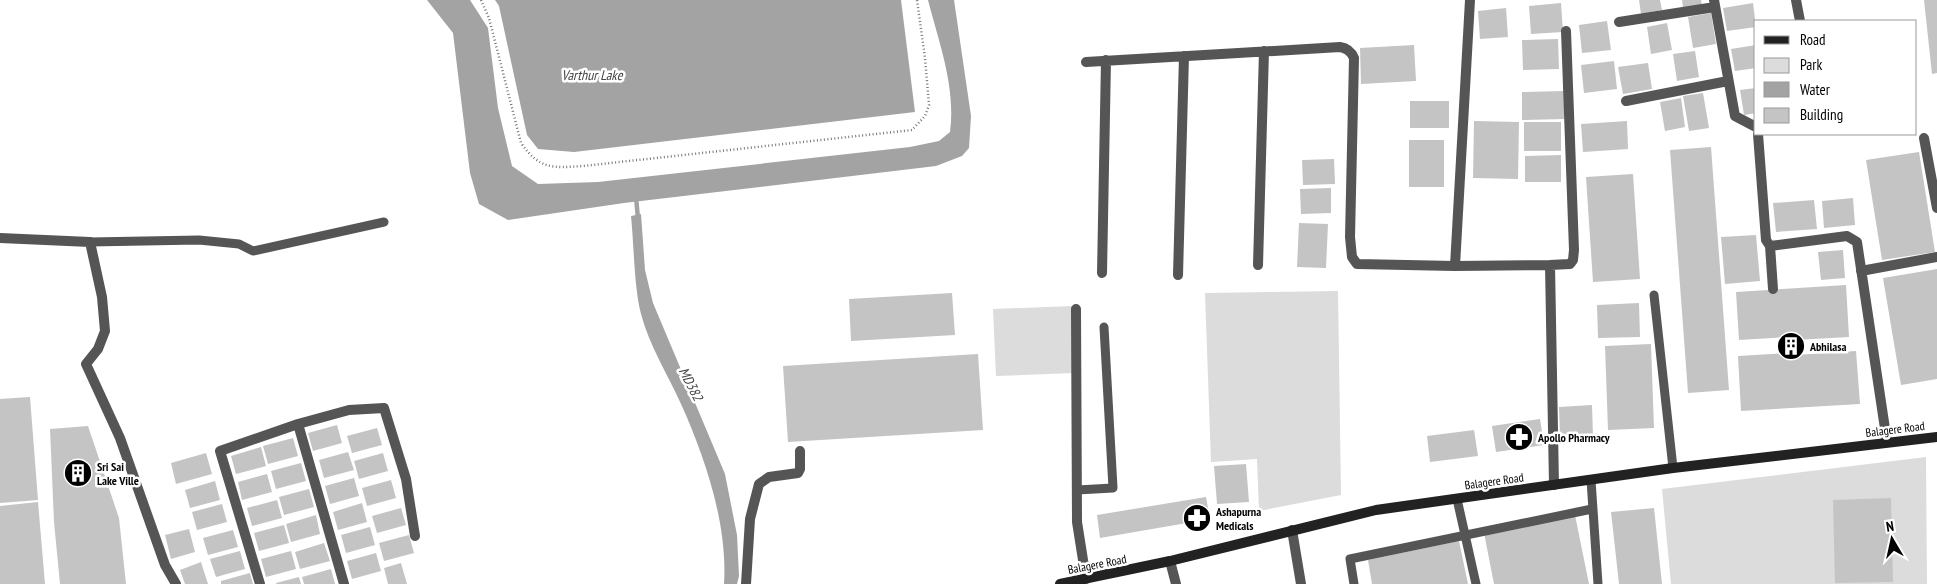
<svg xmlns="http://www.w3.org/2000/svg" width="1937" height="584" viewBox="0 0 1937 584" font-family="'PT Sans Narrow',sans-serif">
  <rect width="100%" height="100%" fill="#fff"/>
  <path fill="#dcdcdc" d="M1338 291 1341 495 1259 511 1257 459 1211 462 1205 293Z
    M1072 306 1074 373 996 376 993 309Z
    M1926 457 1927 584H1671L1662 489Z"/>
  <path fill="#a3a3a3" d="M427 0H470L488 28 498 108 512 166 538 184 598 182 910 147 939 141 950 132C956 87 939 43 928 0H954L971 116 969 148 962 156 936 166 624 203 508 220 479 204 470 173 453 33Z
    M495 0H901L915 112 574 152 538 149 527 135 499 6Z
    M641 214 645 270 653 303 725 474 737 535 739 576 737 584H724C728 525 705 457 681 404 668 375 649 345 641 314 634 287 634 245 631 216Z"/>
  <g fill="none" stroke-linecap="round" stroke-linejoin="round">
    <path stroke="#a3a3a3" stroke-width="4.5" d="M636 197 638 219"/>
  </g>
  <path fill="#c4c4c4" d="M1639 0H1660L1662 10 1641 14Z
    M1682 0H1701L1702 5 1683 8Z
    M1924 0H1937V73L1932 74Z
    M1561 3 1563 32 1531 34 1529 6Z
    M1753 3 1756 27 1727 31 1723 8Z
    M1506 8 1508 37 1480 39 1478 11Z
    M1711 13 1716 44 1693 48 1688 17Z
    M1607 21 1611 50 1582 53 1579 25Z
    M1667 23 1672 50 1651 54 1647 27Z
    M1558 39 1559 69 1523 70 1522 40Z
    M1414 45 1416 81 1361 84 1360 48Z
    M1756 45V68L1735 71 1731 49Z
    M1695 51 1699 77 1677 81 1673 54Z
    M1614 61 1617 89 1584 93 1581 65Z
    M1648 63 1652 89 1623 94 1618 67Z
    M1756 88V113L1744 115 1740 90Z
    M1564 91V119L1522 120V92Z
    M1703 93 1709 128 1689 131 1683 96Z
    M1681 98 1685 127 1665 131 1660 102Z
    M1410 101H1449V128H1410Z
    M1474 121 1519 122 1518 179 1473 178Z
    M1627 121 1628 149 1583 152 1581 124Z
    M1524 122H1561V151H1524Z
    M1409 140H1444V187H1409Z
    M1711 147 1729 390 1688 393 1670 150Z
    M1919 152 1935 252 1882 260 1866 160Z
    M1561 155V182H1525V156Z
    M1334 159 1335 184 1303 185 1302 160Z
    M1633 174 1640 279 1593 282 1586 177Z
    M1331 188V213L1301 214 1300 189Z
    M1853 198 1855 225 1824 228 1822 201Z
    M1814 200 1817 229 1776 232 1773 203Z
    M1299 223 1328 224 1326 268 1297 267Z
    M1756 235 1760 281 1725 284 1721 237Z
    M1843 250 1845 278 1821 280 1818 252Z
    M1937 269V379L1901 385 1883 278Z
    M1846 285 1849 337 1795 340V355L1856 351 1860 404 1741 411 1738 356 1788 353 1787 337 1739 340 1736 292Z
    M952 293 955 335 851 341 849 299Z
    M1639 303 1640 337 1598 338 1597 305Z
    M1651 344 1654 428 1608 430 1605 346Z
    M978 354 983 430 788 442 783 366Z
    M30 397 38 500 0 503V399Z
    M1592 405 1593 437 1560 438 1559 407Z
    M1540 419 1544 445 1496 452 1492 426Z
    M337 425 342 443 313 451 308 433Z
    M88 426 119 518 126 584H60L54 522 50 429Z
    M377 428 382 445 352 453 347 436Z
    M1474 430 1478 456 1430 462 1427 436Z
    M293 438 298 456 268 464 263 446Z
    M261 447 266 466 236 474 231 456Z
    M348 452 354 470 324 478 319 460Z
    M206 453 212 474 176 484 171 463Z
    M383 453 388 471 359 479 354 461Z
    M301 463 306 481 276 489 271 471Z
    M1246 464 1249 502 1217 504 1214 466Z
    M267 474 272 492 242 500 238 482Z
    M354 478 359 496 330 504 325 486Z
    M391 480 396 498 367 506 362 488Z
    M215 481 220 500 190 508 185 490Z
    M309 489 314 507 284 515 279 497Z
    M1206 497 1210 519 1100 538 1097 515Z
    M1891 498 1893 582 1835 583 1833 500Z
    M277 500 282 518 252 526 247 508Z
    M38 502 45 584H0V506Z
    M362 503 367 522 338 530 333 512Z
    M222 504 227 522 197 530 192 512Z
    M401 508 406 525 377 533 372 516Z
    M1654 508 1662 584H1619L1611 512Z
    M316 515 320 534 291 542 286 524Z
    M1575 515 1589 584H1494L1484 533Z
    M284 525 289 543 259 551 254 533Z
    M370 527 375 545 346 553 341 535Z
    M189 529 195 552 171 559 165 535Z
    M233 530 238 547 208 555 203 538Z
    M409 535 414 553 384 561 379 543Z
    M1459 541 1468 584H1372L1368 560Z
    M324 543 330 561 300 569 295 552Z
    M240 551 245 569 216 577 210 559Z
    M291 551 296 569 266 577 261 559Z
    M376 553 381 571 352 579 347 561Z
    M201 562 208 584H185L180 570Z
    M401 563 407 584H388L384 568Z
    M331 569 335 584H304L302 577Z
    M250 573 253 584H221V581Z
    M299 577 301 584H276V583Z"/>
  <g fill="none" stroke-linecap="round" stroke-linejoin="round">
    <path stroke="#777" stroke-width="2.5" stroke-dasharray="1 2.5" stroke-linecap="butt" d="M481 0 489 18 521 143C540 170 553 168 583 166L912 130 925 116 929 105 925 58 917 0"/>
    <path stroke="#555" stroke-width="9" d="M90 242 199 240 239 244 253 251 384 222
      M1654 295 1673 468
      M1591 480 1598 584
      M1077 490 1113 488 1104 327
      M1457 499 1476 584
      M1354 584 1350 559 1592 509"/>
    <path stroke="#555" stroke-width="10" d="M1470 0 1455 266 1550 265
      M1714 0 1735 116 1756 127
      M1796 0 1800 21
      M1619 22 1715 7
      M1086 62 1340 47C1347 48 1351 51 1354 58L1350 237 1352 257 1357 264 1455 266
      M1626 101 1728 81
      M1758 134 1766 240 1770 246 1847 236 1857 242 1887 442
      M1924 138 1937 208
      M0 238 90 242 102 297 105 331 98 349 86 364 120 438 165 565 176 584
      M1770 246 1773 289
      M1258 265 1264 51
      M1861 271 1937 257
      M1102 273 1106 60
      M1178 275 1184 56
      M1076 309 1077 522 1086 579
      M298 424 344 584
      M1554 485 1550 265 1570 264 1573 260 1574 250 1566 31
      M1292 530 1301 584
      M1170 561 1176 584
      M260 584 220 451 298 424 349 410 384 408 406 479 415 536
      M746 584 750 519 759 484 769 477 798 473 800 469V451"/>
    <path stroke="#222" stroke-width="10" d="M1060 584 1170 561 1376 510 1673 468 1937 437"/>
  </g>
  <defs>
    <symbol id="building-disc" viewBox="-11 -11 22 22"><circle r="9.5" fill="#000" stroke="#fff"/><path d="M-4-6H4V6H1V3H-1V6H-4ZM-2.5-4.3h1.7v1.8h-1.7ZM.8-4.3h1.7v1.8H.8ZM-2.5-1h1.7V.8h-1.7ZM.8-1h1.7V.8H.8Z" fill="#fff"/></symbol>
    <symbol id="pharmacy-disc" viewBox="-11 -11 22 22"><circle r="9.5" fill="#000" stroke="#fff"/><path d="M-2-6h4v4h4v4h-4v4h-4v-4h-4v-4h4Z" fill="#fff"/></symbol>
  </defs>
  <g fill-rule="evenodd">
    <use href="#building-disc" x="1775" y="330" width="32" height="32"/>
    <use href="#pharmacy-disc" x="1503" y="421" width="32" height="32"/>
    <use href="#building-disc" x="62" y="457" width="32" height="32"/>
    <use href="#pharmacy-disc" x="1181" y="502" width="32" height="32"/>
  </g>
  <g text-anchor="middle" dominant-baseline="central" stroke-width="5" stroke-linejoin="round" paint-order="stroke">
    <g font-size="12" font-weight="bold" fill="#000" stroke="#fff" text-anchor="start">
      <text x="1810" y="346">Abhilasa</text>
      <text x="1538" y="437">Apollo Pharmacy</text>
      <text x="97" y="466">Sri Sai<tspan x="97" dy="14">Lake Ville</tspan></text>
      <text x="1216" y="511">Ashapurna<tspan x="1216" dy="14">Medicals</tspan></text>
    </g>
    <g font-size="12" fill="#000" stroke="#fff">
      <text transform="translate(1895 429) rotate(-7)">Balagere Road</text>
      <text transform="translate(1494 481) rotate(-8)">Balagere Road</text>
      <text transform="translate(1097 564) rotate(-11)">Balagere Road</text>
    </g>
    <g font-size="14" font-style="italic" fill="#444" stroke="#fff">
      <text x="592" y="75">Varthur Lake</text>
      <text transform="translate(691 384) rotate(63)">MD382</text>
    </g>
  </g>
  <rect x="1754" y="20" width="162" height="115" fill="#ffffff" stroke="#999999"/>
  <rect x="1764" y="36" width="25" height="8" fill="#222222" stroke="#999999"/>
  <text x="1800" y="45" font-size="15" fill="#000000">Road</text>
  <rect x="1764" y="58" width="25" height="15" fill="#dcdcdc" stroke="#999999"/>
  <text x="1800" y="70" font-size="15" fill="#000000">Park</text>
  <rect x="1764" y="82" width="25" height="15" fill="#a3a3a3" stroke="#999999"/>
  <text x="1800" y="95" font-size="15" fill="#000000">Water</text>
  <rect x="1764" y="108" width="25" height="15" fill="#c4c4c4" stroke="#999999"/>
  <text x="1800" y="120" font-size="15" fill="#000000">Building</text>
  <g transform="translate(1892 539) rotate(351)" stroke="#ffffff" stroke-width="4" paint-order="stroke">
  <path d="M0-4L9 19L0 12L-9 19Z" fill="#000000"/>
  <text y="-8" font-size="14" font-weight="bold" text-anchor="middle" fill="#000000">N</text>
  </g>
</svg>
